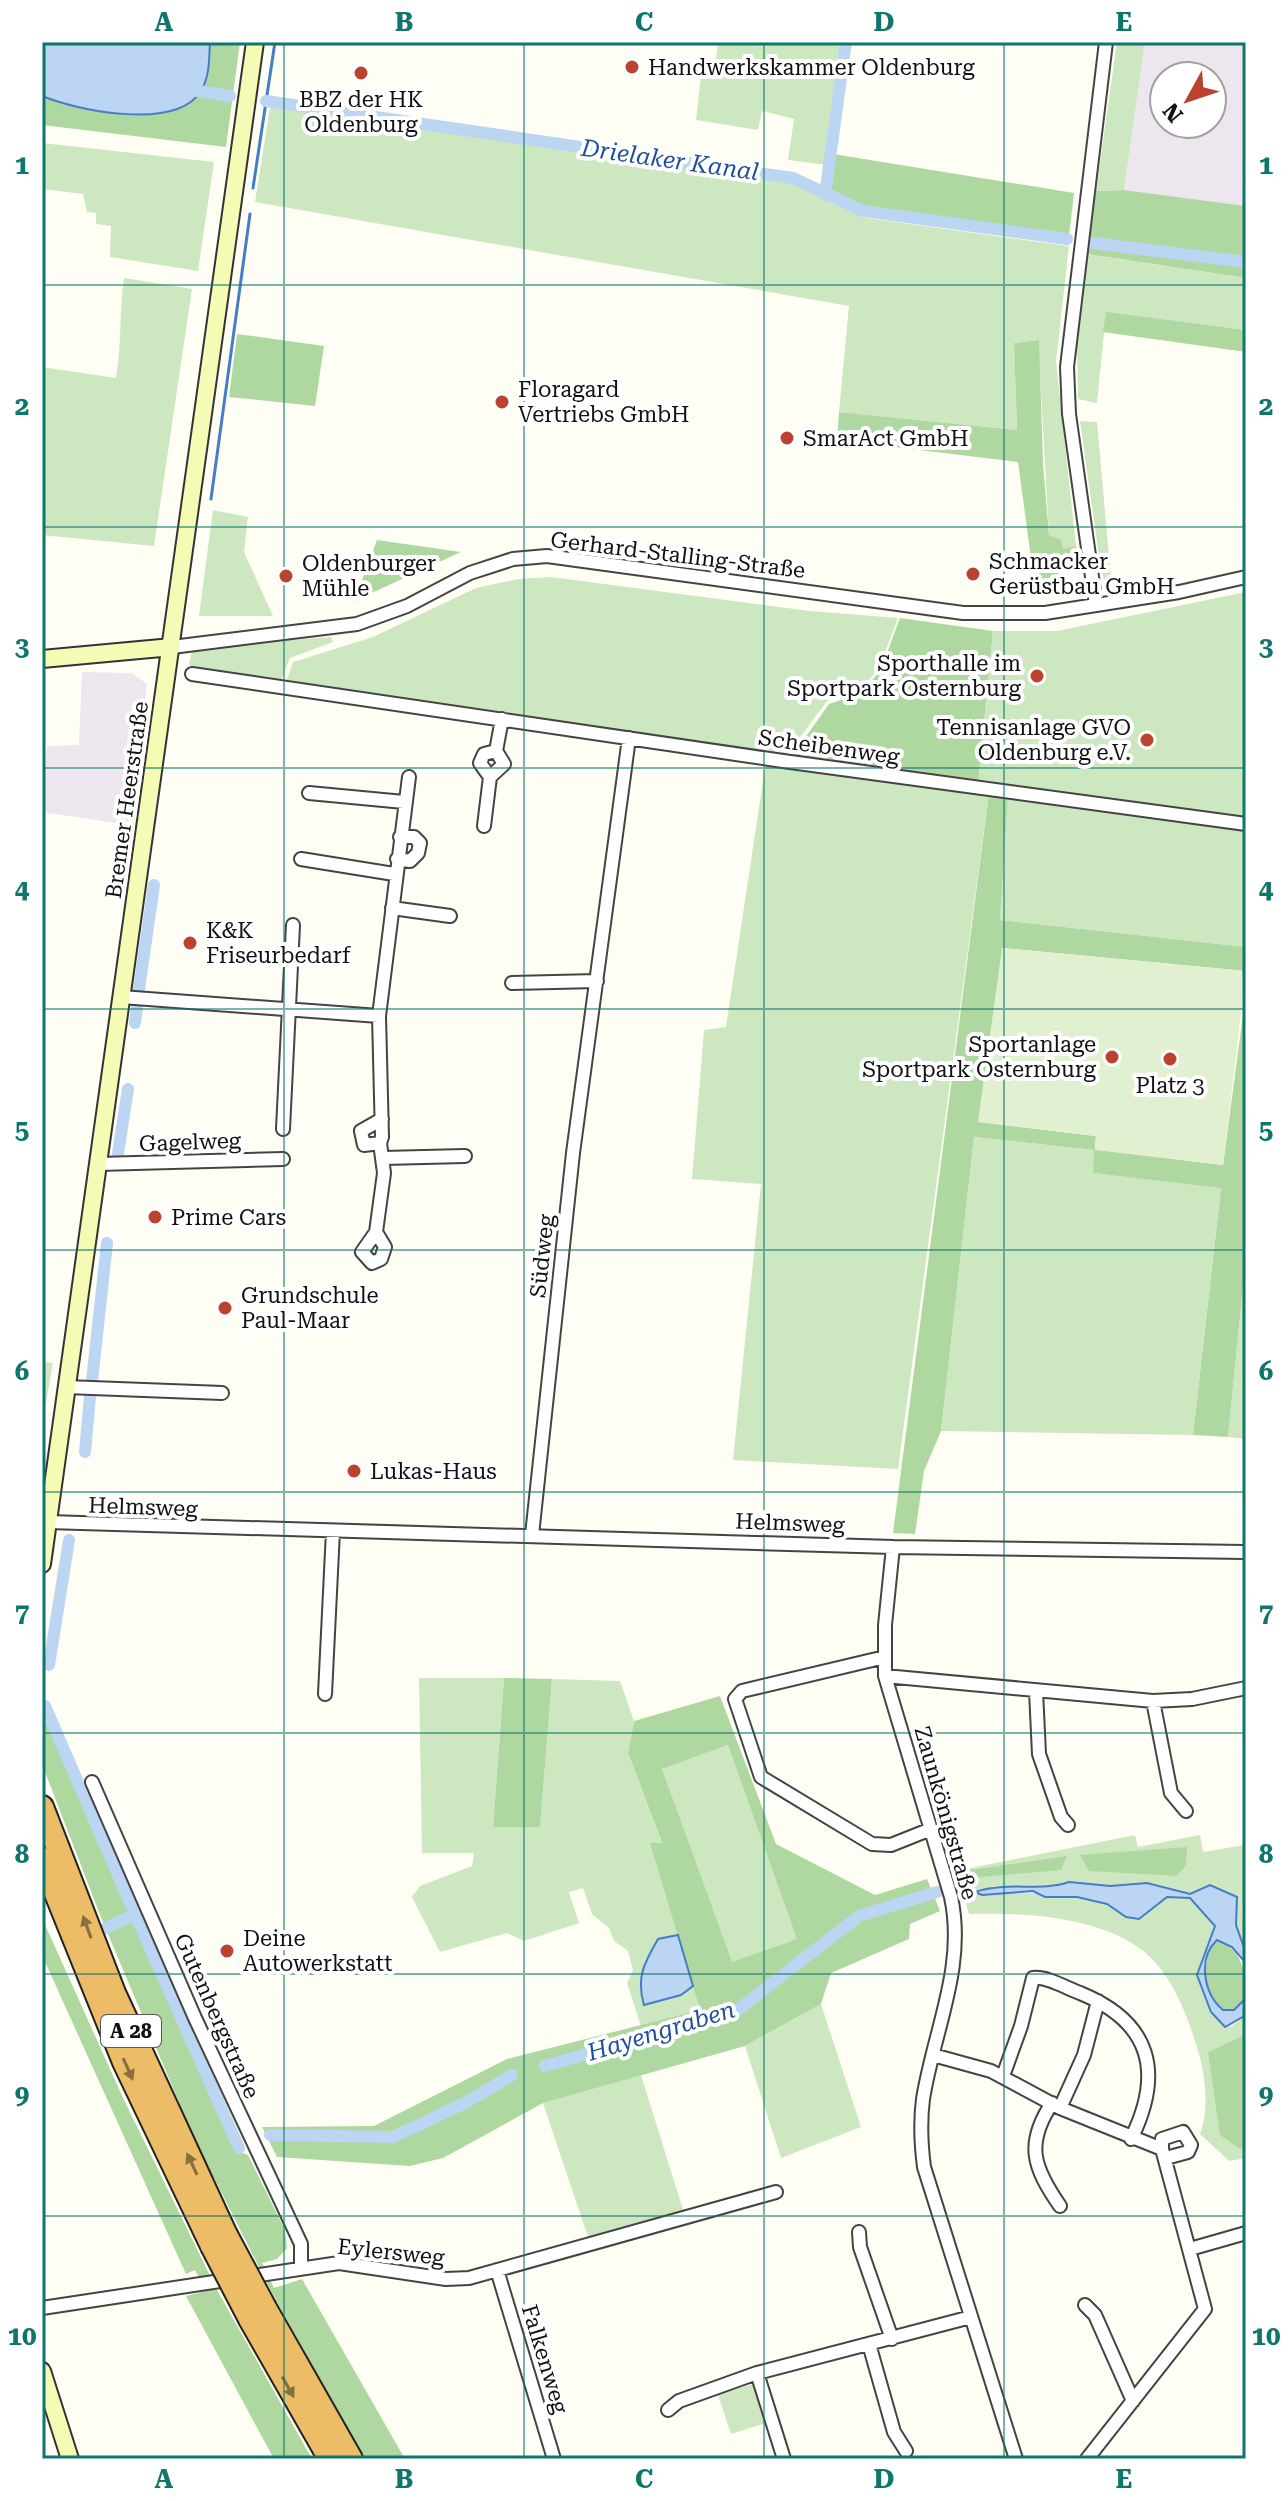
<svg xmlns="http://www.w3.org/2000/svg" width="1288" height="2501" viewBox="0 0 1288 2501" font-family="'Roboto Serif',serif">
  <rect width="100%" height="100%" fill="#fefef5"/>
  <path fill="#eee6ee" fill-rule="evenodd" d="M1145 42H1246V206L1124 190ZM1164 76H1212V124H1164Z
    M82 672 132 673 147 684 129 825 42 812 47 746 79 745Z"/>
  <path fill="#cde8c0" d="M718 42H841L827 165 788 160 794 119 762 111 758 130 696 120 702 66 715 68Z
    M1117 42H1145L1124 190 1096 191Z
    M270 107 791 182 866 218 1069 246 1056 361 1076 546 1063 549 1049 535 1038 340 1014 343 1017 430 839 412 849 306 255 202Z
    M42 143 214 162 198 271 110 257 111 226 96 224V213L87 212 83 194 42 189Z
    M1086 254 1246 278V330L1106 313 1097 403 1078 399 1077 346Z
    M124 278 192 289 154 546 42 535V367L116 378C122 343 119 312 124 278Z
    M1080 421 1097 422 1112 590 1105 584 1100 564Z
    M213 510 248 517 244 552 273 616H199Z
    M551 577 810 611 898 618 879 668 860 691 827 701 785 758 285 685 293 662 373 637 476 588 518 579Z
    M1246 592V820L978 784 993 631H1057Z
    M331 637 333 642 290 658 280 683 196 671 189 664 193 647Z
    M766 761 989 793 898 1469 733 1460 761 1184 692 1179 704 1030 726 1027Z
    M1008 797 1246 828V947L1000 920Z
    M974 1137 1095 1150 1093 1173 1221 1187 1193 1435 941 1431Z
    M1246 1256V1439L1228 1437Z
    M42 1362 53 1363 42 1426Z
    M419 1678H504L493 1826H540L552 1679 620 1681 634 1721 628 1753 662 1844H651L678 1935 658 1939 681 1995 693 1986 700 2010 641 2026 627 1983 633 1970 628 1951 614 1941 609 1928 592 1914 583 1888 569 1892 579 1923 524 1941 507 1933 440 1952 412 1897 420 1886 472 1866 474 1853H422Z
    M728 1745 798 1939 731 1963 662 1769Z
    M1243 1829H1246V1881L1242 1910 1246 1953 1236 1925 1237 1897 1210 1885 1191 1894 1147 1883 1110 1886 1069 1882 1054 1886H993L982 1895C1017 1891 1072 1892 1106 1904 1118 1908 1126 1915 1139 1919 1149 1913 1155 1905 1164 1899 1185 1884 1203 1913 1216 1926L1197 1975 1211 2012 1230 2027 1246 2015V2034L1208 2052 1240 2149 1246 2147V2158L1229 2161 1200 2134C1210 2108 1205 2071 1196 2044 1187 2015 1173 1979 1150 1957 1109 1917 1023 1912 969 1914L956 1871 1135 1835 1138 1847 1200 1835 1203 1852 1245 1845Z
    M821 2004 861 2127 781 2158 745 2046Z
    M641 2075 684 2213 589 2240 543 2103Z
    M753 2384 766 2423 731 2434 718 2395Z"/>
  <path fill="#afd8a0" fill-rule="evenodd" d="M210 42H240L226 147 42 125V96L106 112H170L208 75Z
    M833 154 1074 193 1069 236 864 208 829 192Z
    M1124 190 1246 206V278L1087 254 1096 191Z
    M1106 312 1246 330V352L1103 332Z
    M237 334 324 346 315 406 229 397Z
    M1039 340 1043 464 1049 535 1061 540 1063 549 1076 546 1078 555 1064 557V570L1036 595 1018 462 837 440 839 412 1017 430 1014 343Z
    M377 540 461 552 354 601Z
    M900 618 993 631 978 784 790 759 829 704 862 693 881 669Z
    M989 793 1008 797 1000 920 1246 947V971L1003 948 979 1122 1096 1136 1095 1149 1223 1165 1246 992V1256L1228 1437 1193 1435 1221 1188 1093 1173 1094 1150 974 1137 941 1431 924 1471 915 1534 893 1533Z
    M504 1678 552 1679 540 1827H493Z
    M720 1696 776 1844 875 1895 927 1879 940 1911 910 1924 909 1939 831 1973 821 2004 745 2046 543 2103 443 2158 410 2166 277 2157 262 2127 374 2126 507 2059 700 2010 650 1843H662L628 1753 634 1721ZM728 1745 797 1939 732 1962 662 1769Z
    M45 1711 236 2150 248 2155 285 2230 287 2248 277 2259 262 2263 274 2288 302 2279 405 2459H366L354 2440 270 2289 195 2140 102 1920 42 1764Z
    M1187 1847 1186 1865 1177 1876 1089 1871 1080 1855Z
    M1067 1856 1061 1870 981 1877 961 1883 957 1872Z
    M42 1918 124 2100 217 2290 312 2459H274L186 2296 206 2291 195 2270 186 2274 42 1955Z
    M1217 1940C1245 1951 1244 1972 1246 1998L1234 2010C1201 2014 1199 1957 1217 1940Z
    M1246 2034V2147L1240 2149 1220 2135 1208 2052Z"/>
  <path fill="#e0f0d1" d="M1002 948 1246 971 1223 1165 1095 1150 1096 1136 978 1122Z"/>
  <path fill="#bcd5f3" stroke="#477dc7" stroke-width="2" d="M42 42H210C209 58 210 76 201 91 176 131 79 111 42 96Z
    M1069 1882 1110 1886 1147 1883 1190 1894 1210 1885 1237 1897 1236 1925 1246 1953V1996L1244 1961 1232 1947 1217 1940C1197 1959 1204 1994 1223 2010H1234L1246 1998V2015L1225 2027 1211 2012 1197 1975 1215 1926 1190 1898 1167 1897 1139 1919 1126 1917 1107 1904 1077 1897H1045L1033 1891 982 1895 975 1892C1006 1881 1040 1892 1069 1882Z
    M678 1935 693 1986 681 1995 644 2005C636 1978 644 1963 658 1939Z"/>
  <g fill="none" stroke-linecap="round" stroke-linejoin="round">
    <path stroke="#477dc7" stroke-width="3" d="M253 188 275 42
      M211 499 250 214"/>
    <path stroke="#bcd5f3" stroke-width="12" d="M185 89 230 96
      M266 101 793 178 863 211 1067 239
      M825 195 846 42
      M1093 243 1246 262
      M139 989 154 885
      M135 1023 137 1008
      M117 1160 128 1089
      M92 1381 107 1243
      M85 1452 90 1396
      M49 1665 69 1540
      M45 1706 135 1914
      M106 1928 135 1914 239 2148
      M545 2066 735 2012 859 1916 937 1892
      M270 2135 393 2137 465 2103 512 2075"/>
    <defs>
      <path id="street" d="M1096 605 1069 414 1067 367 1106 42
        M172 647 357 624 407 606 470 573 513 559 547 556 963 613H1045L1179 592 1246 577
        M192 674 783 761 1246 824
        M496 751 504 764 490 777 480 763 484 754 496 751 502 719
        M309 793 404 802
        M484 826 490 777
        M301 859 394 874
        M397 859 410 861 418 853 420 843 414 837H400
        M392 908 450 916
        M512 983 597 981
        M121 997 379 1016
        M382 1119 361 1131 364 1145 380 1143 382 1137 379 1016 409 777
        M283 1129 293 925
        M383 1158 465 1156
        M98 1164 283 1159
        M376 1232 385 1247 381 1259 372 1263 362 1252 376 1232 384 1173 380 1143
        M66 1387 222 1393
        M48 1522 893 1547 1246 1552
        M532 1535 573 1153 629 738
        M893 1547 885 1625V1676L951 1897C966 1967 934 2030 923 2099 920 2122 921 2144 924 2167L1016 2459
        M885 1657 742 1691 735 1699 761 1777 872 1844 891 1845 931 1829
        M885 1676 1153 1701 1192 1699 1246 1688
        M1036 1691 1039 1754 1061 1817 1068 1825
        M325 1694 333 1531
        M1153 1701 1171 1793 1186 1811
        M92 1782 195 2018 301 2244V2267
        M933 2055 991 2071 1060 2108 1162 2149
        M1003 2076 1021 2026 1033 1978C1047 1976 1066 1988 1080 1993 1151 2022 1164 2072 1131 2139
        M1052 2103C1025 2144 1033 2167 1060 2206
        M1060 2108 1084 2055 1098 2001
        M859 2232 860 2247 892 2339
        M1190 2249 1246 2233
        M497 2270 554 2459
        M1085 2305 1095 2315 1133 2401
        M42 2308 339 2263 446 2279 469 2278 776 2192
        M869 2344 894 2432 906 2451
        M668 2410 679 2401 757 2373
        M784 2459 757 2373 971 2317
        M1087 2459 1205 2309 1162 2149V2139L1183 2132 1191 2145 1188 2152 1166 2158"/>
      <path id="secondary" d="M42 659 172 647
        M42 1564 255 42
        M42 2371 70 2459"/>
      <path id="highway" d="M42 1807 114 1993 226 2235
        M42 1859 124 2062 212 2246
        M265 2308 351 2459
        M250 2319 330 2459"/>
    </defs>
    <use href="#street" stroke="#444" stroke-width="16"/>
    <use href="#secondary" stroke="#333" stroke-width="20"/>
    <use href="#highway" stroke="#222" stroke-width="26"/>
    <use href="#street" stroke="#fff" stroke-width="12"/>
    <use href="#secondary" stroke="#f5fab4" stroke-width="16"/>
    <use href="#highway" stroke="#ecbc66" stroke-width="22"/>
    <defs>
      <path id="highway-bridge" d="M226 2235 265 2308
        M212 2246 250 2319"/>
    </defs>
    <use href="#highway-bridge" stroke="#222" stroke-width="26" stroke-linecap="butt"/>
    <use href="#highway-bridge" stroke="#ecbc66" stroke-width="22"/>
  </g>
  <defs><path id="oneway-solid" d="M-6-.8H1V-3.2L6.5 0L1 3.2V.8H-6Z" transform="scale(2)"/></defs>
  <g fill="#896f40">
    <use href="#oneway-solid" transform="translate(87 1927) rotate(-110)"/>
    <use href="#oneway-solid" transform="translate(128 2069) rotate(66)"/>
    <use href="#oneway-solid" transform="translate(192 2164) rotate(-115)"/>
    <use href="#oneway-solid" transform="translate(288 2387) rotate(61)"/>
  </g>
  <path fill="none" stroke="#0f766e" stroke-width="2" stroke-opacity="0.55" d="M284 42V2459M524 42V2459M764 42V2459M1004 42V2459M42 285H1246M42 527H1246M42 768H1246M42 1009H1246M42 1250H1246M42 1492H1246M42 1733H1246M42 1974H1246M42 2216H1246"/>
  <g fill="#bb422f" stroke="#fff" stroke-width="3">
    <circle cx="632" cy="67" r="8"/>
    <circle cx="361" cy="73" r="8"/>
    <circle cx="502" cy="402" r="8"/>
    <circle cx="787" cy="438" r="8"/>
    <circle cx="973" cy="574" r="8"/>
    <circle cx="286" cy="576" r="8"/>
    <circle cx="1037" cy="676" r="8"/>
    <circle cx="1147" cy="740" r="8"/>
    <circle cx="190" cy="943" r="8"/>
    <circle cx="1112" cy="1057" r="8"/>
    <circle cx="1170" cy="1059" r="8"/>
    <circle cx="155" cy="1217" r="8"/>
    <circle cx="225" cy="1308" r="8"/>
    <circle cx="354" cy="1471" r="8"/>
    <circle cx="227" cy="1951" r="8"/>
  </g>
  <g text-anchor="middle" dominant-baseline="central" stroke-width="8" stroke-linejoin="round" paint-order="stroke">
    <rect fill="#fff" stroke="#585858" stroke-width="2" x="101" y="2015" width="60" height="32" rx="6"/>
    <g font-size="20" font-weight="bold" fill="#111">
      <text x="131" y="2031">A 28</text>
    </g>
    <g font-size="22" fill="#111" stroke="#fff" text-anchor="start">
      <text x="648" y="67">Handwerkskammer Oldenburg</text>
      <text x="361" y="99" text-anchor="middle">BBZ der HK<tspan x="361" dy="25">Oldenburg</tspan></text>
      <text x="518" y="389">Floragard<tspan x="518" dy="25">Vertriebs GmbH</tspan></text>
      <text x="803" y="438">SmarAct GmbH</text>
      <text x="989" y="561">Schmacker<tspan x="989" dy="25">Gerüstbau GmbH</tspan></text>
      <text x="302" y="563">Oldenburger<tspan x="302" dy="25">Mühle</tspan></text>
      <text x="1021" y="663" text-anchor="end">Sporthalle im<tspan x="1021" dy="25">Sportpark Osternburg</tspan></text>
      <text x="1131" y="727" text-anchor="end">Tennisanlage GVO<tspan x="1131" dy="25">Oldenburg e.V.</tspan></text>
      <text x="206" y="930">K&amp;K<tspan x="206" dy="25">Friseurbedarf</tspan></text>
      <text x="1096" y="1044" text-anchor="end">Sportanlage<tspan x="1096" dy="25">Sportpark Osternburg</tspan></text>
      <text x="1170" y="1085" text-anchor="middle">Platz 3</text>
      <text x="171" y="1217">Prime Cars</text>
      <text x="241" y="1295">Grundschule<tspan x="241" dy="25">Paul-Maar</tspan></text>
      <text x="370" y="1471">Lukas-Haus</text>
      <text x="243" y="1938">Deine<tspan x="243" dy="25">Autowerkstatt</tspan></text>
    </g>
    <g font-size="22" fill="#111" stroke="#fff">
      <text transform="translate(678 555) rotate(7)">Gerhard-Stalling-Straße</text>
      <text transform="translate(829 747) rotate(8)">Scheibenweg</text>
      <text transform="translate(127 800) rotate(-82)">Bremer Heerstraße</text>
      <text transform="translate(190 1142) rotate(-2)">Gagelweg</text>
      <text transform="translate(542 1256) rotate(-84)">Südweg</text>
      <text transform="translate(143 1507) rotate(2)">Helmsweg</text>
      <text transform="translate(790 1523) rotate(2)">Helmsweg</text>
      <text transform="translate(946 1813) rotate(74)">Zaunkönigstraße</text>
      <text transform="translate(217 2016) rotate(66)">Gutenbergstraße</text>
      <text transform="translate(391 2252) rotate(6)">Eylersweg</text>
      <text transform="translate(545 2359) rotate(73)">Falkenweg</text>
    </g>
    <g font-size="24" font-style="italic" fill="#1f4f9d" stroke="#fff">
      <text transform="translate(670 160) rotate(8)">Drielaker Kanal</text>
      <text transform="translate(661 2031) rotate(-17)">Hayengraben</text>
    </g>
  </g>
  <rect width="1288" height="2501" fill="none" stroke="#ffffff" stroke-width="88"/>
  <g transform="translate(1188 100) rotate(230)"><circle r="38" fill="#ffffff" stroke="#a0a0a0" stroke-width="2"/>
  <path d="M0-6L14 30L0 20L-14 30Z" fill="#bb422f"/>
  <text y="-12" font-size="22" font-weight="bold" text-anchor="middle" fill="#111111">N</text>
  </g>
  <rect x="44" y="44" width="1200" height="2413" fill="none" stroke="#0f766e" stroke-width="3"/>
  <g font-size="26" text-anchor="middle" font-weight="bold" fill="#0f766e">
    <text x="164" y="31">A</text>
    <text x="404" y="31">B</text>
    <text x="644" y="31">C</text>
    <text x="884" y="31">D</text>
    <text x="1124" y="31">E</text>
    <text x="22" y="174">1</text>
    <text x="1266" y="174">1</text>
    <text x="22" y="415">2</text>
    <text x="1266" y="415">2</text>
    <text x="22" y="656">3</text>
    <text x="1266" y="656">3</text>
    <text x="22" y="898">4</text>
    <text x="1266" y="898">4</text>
    <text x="22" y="1139">5</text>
    <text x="1266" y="1139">5</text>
    <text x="22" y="1380">6</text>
    <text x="1266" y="1380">6</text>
    <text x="22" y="1622">7</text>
    <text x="1266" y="1622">7</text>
    <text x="22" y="1863">8</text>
    <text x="1266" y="1863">8</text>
    <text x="22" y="2104">9</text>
    <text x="1266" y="2104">9</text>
    <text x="22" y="2345">10</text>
    <text x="1266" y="2345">10</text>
    <text x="164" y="2488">A</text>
    <text x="404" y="2488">B</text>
    <text x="644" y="2488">C</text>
    <text x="884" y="2488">D</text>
    <text x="1124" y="2488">E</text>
  </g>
</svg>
